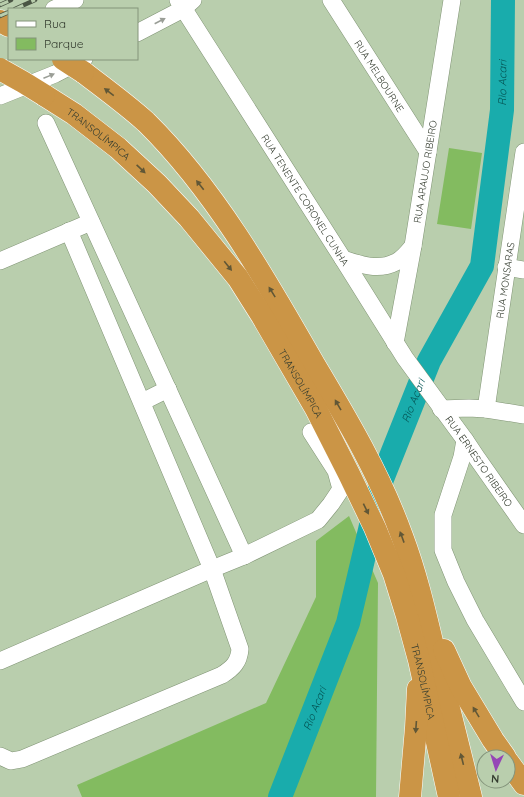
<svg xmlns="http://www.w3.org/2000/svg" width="524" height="797" viewBox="0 0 524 797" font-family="Quicksand,sans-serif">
  <rect width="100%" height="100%" fill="#b9cead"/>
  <path fill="#83bb60" d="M449 148 482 153 471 229 437 224Z
    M349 516 378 583 376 797H82L77 785 266 703 316 597V541Z"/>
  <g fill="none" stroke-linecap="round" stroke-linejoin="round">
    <path stroke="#19acac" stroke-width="24" id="s1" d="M280 797 348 623 382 479 429 361 482 266 502 110 503 0"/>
    <defs>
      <g id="minor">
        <path id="s2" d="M178 0 343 259 405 358 465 440 477 458 524 525"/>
        <path id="s3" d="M331 0 428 152"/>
        <path d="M54 9 75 0"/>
        <path d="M137 33 183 9 193 0"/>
        <path d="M0 96 55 74 84 59"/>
        <path d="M46 123 244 556"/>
        <path d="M343 259C361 265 379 271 396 262 403 259 408 252 413 246"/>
        <path d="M0 261 91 222"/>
        <path d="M506 267 524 270"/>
        <path id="s4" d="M395 343 413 246 452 0"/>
        <path d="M142 402 168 389"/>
        <path d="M441 409 469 408 486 409 524 415"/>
        <path id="s5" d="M486 409 524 152"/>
        <path d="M465 440 462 457 443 515V550L456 582 475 620 524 702"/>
        <path d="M0 661 212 569 244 556 318 520 331 504 341 489 336 471 311 432"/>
        <path d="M0 756 11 761 22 759 222 675C233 668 239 662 240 649L212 569 69 231"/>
      </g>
      <g id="highway">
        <path d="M0 21 9 26"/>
        <path d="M83 72C104 88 126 104 146 122 215 190 266 280 314 364 347 419 380 475 402 536 416 573 425 612 434 650 447 699 459 748 471 797"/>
        <path id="s6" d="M44 95 74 114 118 148 157 184 189 218 238 278 262 316 316 409 349 474 375 528 394 574 407 616 419 660 449 797"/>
        <path d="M444 650 461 687 493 740 505 757"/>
        <path d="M508 762 524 784"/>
        <path d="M410 797 416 728 418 689"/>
      </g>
    </defs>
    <use href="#minor" stroke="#809475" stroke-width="18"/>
    <use href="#highway" stroke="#fff" stroke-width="23"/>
    <use href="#minor" stroke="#fff" stroke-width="17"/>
    <use href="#highway" stroke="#cb9546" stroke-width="22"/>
    <defs>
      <path id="rail" d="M0 5 11 0
        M15 9 35 0
        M0 16 9 12"/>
    </defs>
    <use href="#rail" stroke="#4a5544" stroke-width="4.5"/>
    <use href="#rail" stroke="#b9cead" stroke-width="3" stroke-dasharray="9" stroke-linecap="butt"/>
    <defs>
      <path id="highway-bridge" d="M63 59 83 72
        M0 69 23 82 44 95"/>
    </defs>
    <use href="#highway-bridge" stroke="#fff" stroke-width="23" stroke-linecap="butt"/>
    <use href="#highway-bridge" stroke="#cb9546" stroke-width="22"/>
  </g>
  <defs><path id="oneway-solid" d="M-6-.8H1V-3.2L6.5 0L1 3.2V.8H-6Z"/></defs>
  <g fill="#9a9e97">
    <use href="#oneway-solid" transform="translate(160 21) rotate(-27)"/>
    <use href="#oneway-solid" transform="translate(49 76) rotate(-22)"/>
  </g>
  <g fill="#615736">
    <use href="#oneway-solid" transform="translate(109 92) rotate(-143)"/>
    <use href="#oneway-solid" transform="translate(141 169) rotate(43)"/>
    <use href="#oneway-solid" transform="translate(200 185) rotate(-128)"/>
    <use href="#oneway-solid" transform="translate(228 266) rotate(51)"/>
    <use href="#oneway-solid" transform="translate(272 292) rotate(-122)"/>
    <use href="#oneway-solid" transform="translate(338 405) rotate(-120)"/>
    <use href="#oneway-solid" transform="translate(366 509) rotate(64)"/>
    <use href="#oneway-solid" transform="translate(402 537) rotate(-110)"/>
    <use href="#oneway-solid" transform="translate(476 712) rotate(-121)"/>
    <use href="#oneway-solid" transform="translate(416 727) rotate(94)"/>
    <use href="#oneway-solid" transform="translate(462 759) rotate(-104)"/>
  </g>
  <g text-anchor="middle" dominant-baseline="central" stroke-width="3.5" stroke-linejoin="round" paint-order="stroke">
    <g font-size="10" fill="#343c2f" stroke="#b9cead">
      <text stroke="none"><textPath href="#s3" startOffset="90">RUA MELBOURNE</textPath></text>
      <text stroke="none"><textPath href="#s6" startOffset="67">TRANSOLÍMPICA</textPath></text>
      <text stroke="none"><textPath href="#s4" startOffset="174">RUA ARAUJO RIBEIRO</textPath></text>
      <text stroke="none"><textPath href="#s2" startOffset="237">RUA TENENTE CORONEL CUNHA</textPath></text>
      <text stroke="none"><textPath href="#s5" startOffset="130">RUA MONSARAS</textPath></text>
      <text stroke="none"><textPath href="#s6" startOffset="391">TRANSOLÍMPICA</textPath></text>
      <text stroke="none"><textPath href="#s2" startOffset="551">RUA ERNESTO RIBEIRO</textPath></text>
      <text stroke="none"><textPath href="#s6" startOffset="715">TRANSOLÍMPICA</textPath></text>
    </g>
    <g font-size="11" font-style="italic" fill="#045454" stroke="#b9cead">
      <text stroke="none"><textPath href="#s1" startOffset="755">Rio Acari</textPath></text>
      <text stroke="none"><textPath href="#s1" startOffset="419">Rio Acari</textPath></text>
      <text stroke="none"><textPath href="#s1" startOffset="95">Rio Acari</textPath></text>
    </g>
  </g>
  <rect x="8" y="8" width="130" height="52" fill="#b9cead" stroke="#84947b"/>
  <rect x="16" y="21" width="20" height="6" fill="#ffffff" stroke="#84947b"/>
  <text x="44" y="28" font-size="12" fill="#343c2f">Rua</text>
  <rect x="16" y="38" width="20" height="12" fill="#83bb60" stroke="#84947b"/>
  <text x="44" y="48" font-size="12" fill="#343c2f">Parque</text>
  <g transform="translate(496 769) rotate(184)"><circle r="19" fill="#b9cead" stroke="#84947b"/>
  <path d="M0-3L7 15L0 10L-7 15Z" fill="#9546b6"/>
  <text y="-6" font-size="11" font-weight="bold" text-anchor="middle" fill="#343c2f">N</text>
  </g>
</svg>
